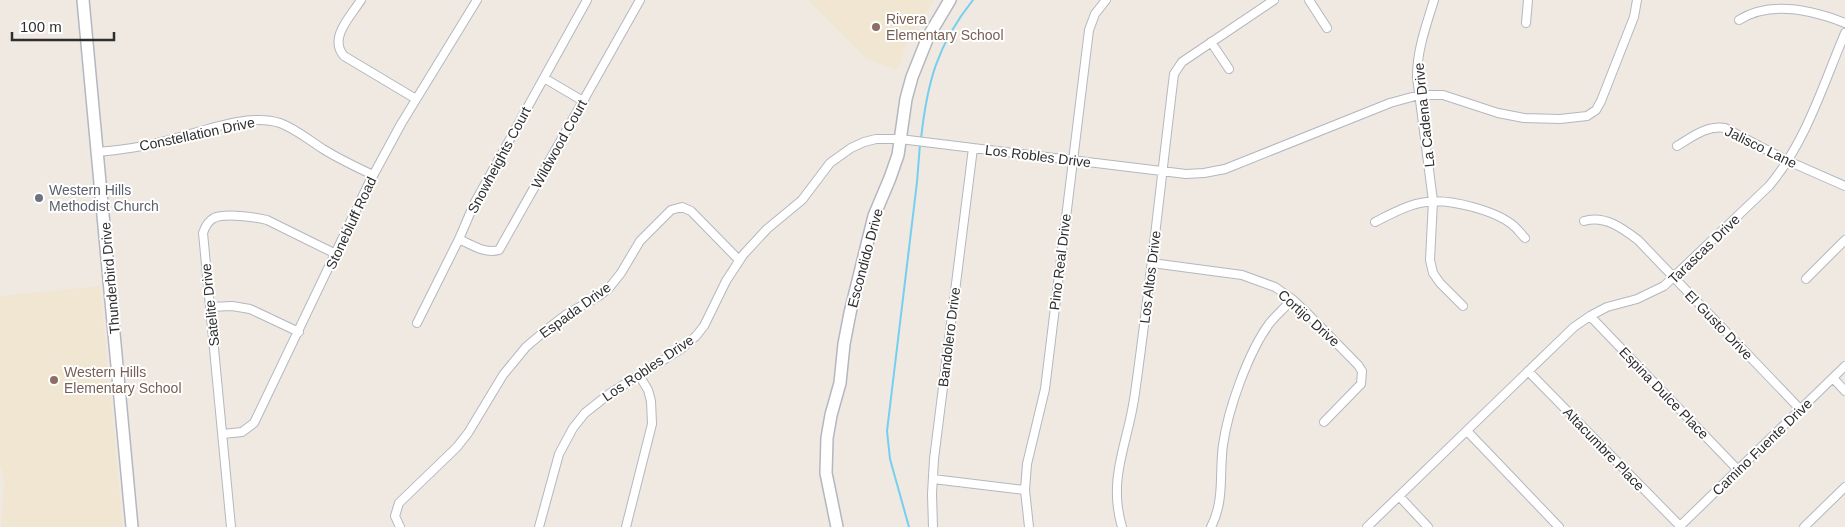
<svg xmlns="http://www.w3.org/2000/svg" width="1845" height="527" viewBox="0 0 1845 527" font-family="Arial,sans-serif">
  <rect width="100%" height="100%" fill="#efe9e1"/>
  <path fill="#f0e6d1" d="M808 0H934L907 43 897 70 867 59Z
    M100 286 123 527H1L4 479 0 464V296Z"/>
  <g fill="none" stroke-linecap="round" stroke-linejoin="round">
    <path stroke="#75cff0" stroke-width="2" d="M921 139C927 83 937 45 973 0
      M909 527 890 459 887 431 917 182 920 144"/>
    <defs>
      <path id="street" d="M361 0C351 16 328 38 344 56L416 99
        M1309 0 1327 28
        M1434 0C1426 26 1417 50 1417 77L1433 201 1430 260 1433 273 1440 283 1463 306
        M1739 20C1771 0 1812 10 1845 23
        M1526 23 1528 0
        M1211 42 1229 69
        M544 78 583 101
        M1677 146C1692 137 1707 125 1725 128L1788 161 1845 186
        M98 152C121 150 143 147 165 141 199 133 247 112 280 123 296 129 309 140 323 149 339 159 356 167 373 175
        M1584 221C1605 215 1622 228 1638 240L1800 409
        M1375 222C1391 214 1409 204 1426 202 1449 198 1498 211 1515 227 1518 230 1522 235 1525 238
        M459 239C472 245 485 254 499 250L640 0
        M1152 263 1242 275 1275 287 1292 299 1308 314 1358 365 1362 371 1361 384 1324 422
        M1806 279 1845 240
        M210 307 232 306 250 309 299 332
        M1590 316 1738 470
        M417 323 459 239 474 204 587 0
        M1528 371 1680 526
        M1833 378 1845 391
        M1467 431 1559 527
        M223 434 242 432 254 423 369 183 401 124 477 0
        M933 479 1025 490
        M1399 496 1428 527
        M231 527 203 233C205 227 208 221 214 218 225 213 255 217 267 220L336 254
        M400 527 395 516 399 503 457 447 468 433 503 375 526 347 546 330 567 314 599 296 609 288 621 273 640 241 671 210 682 207 691 211 739 260
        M539 527 559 454 573 428 585 413 609 394 681 349 696 336 704 326 726 281 743 255 767 229 802 200 830 163 851 148 864 142 876 139H900L1186 174 1204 173 1225 169 1390 103 1419 95H1443L1498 113 1524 118 1560 119 1587 116 1596 110 1601 101 1634 17 1637 0
        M626 527 652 424 651 401 648 390 639 375
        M933 527 932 494 934 459 973 148
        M1029 527 1025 490 1027 464 1045 389 1089 30 1095 14 1106 0
        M1122 527C1107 477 1129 441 1135 393 1150 287 1161 180 1174 74L1182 62 1274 0
        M1211 527C1225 500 1219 473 1223 445 1228 409 1248 353 1269 324 1276 315 1285 308 1292 299
        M1367 527 1574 327 1590 316 1607 307 1637 299 1664 286 1769 186C1806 142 1823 85 1845 33
        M1679 527 1845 366
        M1804 527 1845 487"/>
      <path id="secondary" d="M83 0 132 527
        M837 527 826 473 827 438 831 415 840 383 844 344 850 313 874 216 890 178 898 155 906 99 912 77 928 37 950 0"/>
    </defs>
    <use href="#street" stroke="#b4b7c1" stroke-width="10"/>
    <use href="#secondary" stroke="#b4b7c1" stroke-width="14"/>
    <use href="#street" stroke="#fff" stroke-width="8"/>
    <use href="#secondary" stroke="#fff" stroke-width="11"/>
  </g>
  <g fill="#8d6e63" stroke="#fff" stroke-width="2">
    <circle cx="876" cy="27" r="5"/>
    <circle cx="54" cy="380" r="5"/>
  </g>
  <circle fill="#6b7280" stroke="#fff" stroke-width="2" cx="39" cy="198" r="5"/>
  <g text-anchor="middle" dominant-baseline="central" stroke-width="4" stroke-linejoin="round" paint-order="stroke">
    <g font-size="14" fill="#785e54" stroke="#fff" text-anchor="start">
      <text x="886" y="19">Rivera<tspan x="886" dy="16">Elementary School</tspan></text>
      <text x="64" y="372">Western Hills<tspan x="64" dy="16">Elementary School</tspan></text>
    </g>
    <g font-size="14" fill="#2e2e2e" stroke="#fff">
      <text transform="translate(1424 115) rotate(-96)">La Cadena Drive</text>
      <text transform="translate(197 134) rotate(-12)">Constellation Drive</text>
      <text transform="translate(559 144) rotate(-61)">Wildwood Court</text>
      <text transform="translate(1761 147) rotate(26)">Jalisco Lane</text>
      <text transform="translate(1038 156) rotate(7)">Los Robles Drive</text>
      <text transform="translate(499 160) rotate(-62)">Snowheights Court</text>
      <text transform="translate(351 223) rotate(-65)">Stonebluff Road</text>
      <text transform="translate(1704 249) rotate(-44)">Tarascas Drive</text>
      <text transform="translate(865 258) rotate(-75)">Escondido Drive</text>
      <text transform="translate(1060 262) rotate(-83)">Pino Real Drive</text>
      <text transform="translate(1150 277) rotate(-83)">Los Altos Drive</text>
      <text transform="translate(110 278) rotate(-95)">Thunderbird Drive</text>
      <text transform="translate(210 305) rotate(-96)">Satelite Drive</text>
      <text transform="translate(575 310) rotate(-36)">Espada Drive</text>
      <text transform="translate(1309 318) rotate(42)">Cortijo Drive</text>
      <text transform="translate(1719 325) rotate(46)">El Gusto Drive</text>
      <text transform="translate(949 337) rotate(-83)">Bandolero Drive</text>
      <text transform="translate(648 368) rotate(-34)">Los Robles Drive</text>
      <text transform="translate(1664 393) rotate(46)">Espina Dulce Place</text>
      <text transform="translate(1762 447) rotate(-44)">Camino Fuente Drive</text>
      <text transform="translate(1604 449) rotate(46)">Altacumbre Place</text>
    </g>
    <g font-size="14" fill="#5b616d" stroke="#fff" text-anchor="start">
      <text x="49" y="190">Western Hills<tspan x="49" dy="16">Methodist Church</tspan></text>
    </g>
  </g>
  <path d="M12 32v8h102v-8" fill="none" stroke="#2e2e2e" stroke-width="2.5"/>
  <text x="20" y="32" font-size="15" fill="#2e2e2e" stroke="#ffffff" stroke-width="4" paint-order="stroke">100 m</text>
</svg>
